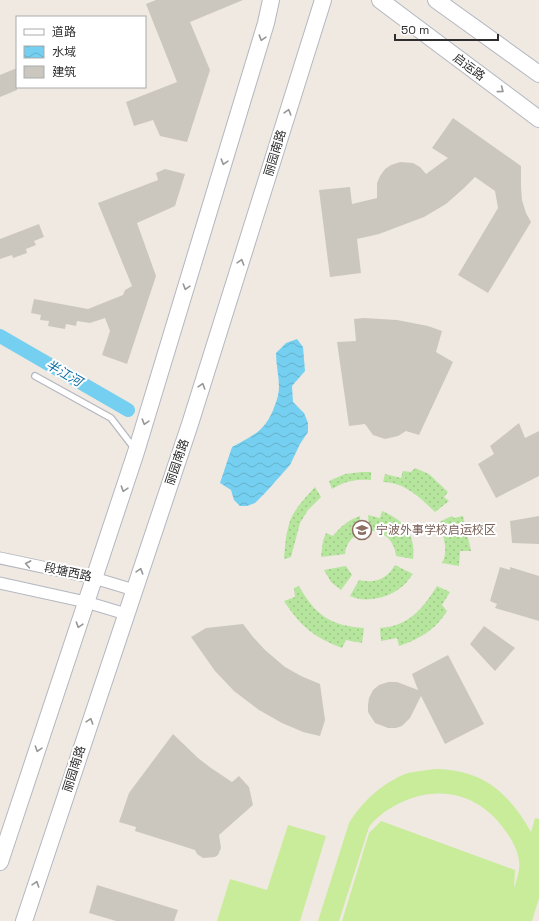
<svg xmlns="http://www.w3.org/2000/svg" width="539" height="921" viewBox="0 0 539 921" font-family="'Space Grotesk','Noto Sans SC',sans-serif">
  <defs>
    <pattern id="grass-dots" width="8" height="8" patternUnits="userSpaceOnUse"><rect width="8" height="8" fill="#b6e59e"/><path d="M2 2h.1M6 6h.1" fill="none" stroke="#9dc588" stroke-width="1.8" stroke-linecap="round"/></pattern>
    <pattern id="water-waves" width="16" height="10" patternUnits="userSpaceOnUse"><rect width="16" height="10" fill="#75cff0"/><path d="M0 5q4-4 8 0t8 0" fill="none" stroke="#66b2ce"/></pattern>
  </defs>
  <rect width="100%" height="100%" fill="#efe9e1"/>
  <path fill="url(#grass-dots)" d="M415 468 429 474 448 492 444 497 449 501 435 512C421 498 404 482 383 482L385 474 401 478 403 471 411 472Z
    M362 472H371V480C356 479 345 481 332 489L329 481 345 474Z
    M315 487 321 497 308 510 300 523 291 557 284 559C285 546 286 533 290 521 295 508 306 497 315 487Z
    M382 511C404 520 416 534 413 559L396 556C394 540 385 532 369 530L368 515 380 518Z
    M360 516 361 532C352 537 346 543 345 554L321 557 323 541 326 533 333 536C340 527 348 520 360 516Z
    M452 516 454 518 463 516 471 551H460L459 566 442 563C449 551 443 534 439 522Z
    M395 565 413 574C410 577 408 581 405 584 392 597 367 604 350 596L359 580C375 584 387 579 395 565Z
    M346 566 352 575 341 590 331 582 324 570Z
    M299 586C315 615 331 626 364 628L362 643 346 640 342 648C314 637 301 627 284 601L295 597 294 588Z
    M437 586 450 592 442 605 447 611C435 630 420 639 399 646L397 638 381 641 380 628C385 627 391 627 396 625 415 619 427 602 437 586Z"/>
  <path fill="#c9ec9a" d="M436 769C483 770 508 792 531 832L535 818 539 819V898L532 921H342L369 833 381 821 515 870 514 888C516 882 518 876 519 870 521 857 514 843 507 833 482 795 441 783 400 803 388 809 377 816 369 827L339 921H318L349 823C362 802 383 782 408 773 417 771 427 770 436 769Z
    M288 825 326 836 300 921H217L230 879 267 890Z"/>
  <path fill="url(#water-waves)" d="M297 339 303 347 305 371 292 386 293 402 304 413 308 423V432L300 444 290 465 265 493 255 503 247 506H240L234 500 231 490 220 483 232 447C254 435 266 431 275 405 277 400 279 393 279 387 279 376 276 365 276 353L286 343Z"/>
  <g fill="none" stroke-linecap="round" stroke-linejoin="round">
    <path stroke="#75cff0" stroke-width="14" d="M0 336 128 410"/>
  </g>
  <path fill="#cbc7bf" d="M156 0H243L190 22 210 70 187 142 160 136 153 120 134 126 126 102 177 82 146 4Z
    M17 68V90L0 97V75Z
    M453 118 521 166V187L522 200 526 213 531 222 488 293 458 275 498 208 495 191 475 177 463 189 446 204 424 217 379 234 357 239 361 273 330 277 319 190 350 187 352 204 377 198V183L380 176 385 169 391 165 400 162 413 163 420 167 426 174 448 158 432 148Z
    M165 169 185 174 175 206 137 223 156 276 127 364 102 355 110 331 105 318 90 323 77 321 76 326 66 324 65 329 48 326 49 321 40 320 41 315 31 313 34 299 88 309 123 295 125 290 132 286 98 203 158 180 156 173Z
    M39 224 44 237 34 241 36 245 26 249 27 253 13 258 12 255 0 259V239Z
    M364 318 397 320 428 326 442 331 436 352 453 362 419 435 406 431 398 436 385 439 373 435 365 424 349 426 337 342 356 341 354 319Z
    M519 423 525 438 539 431V476L496 498 478 464 494 454 490 446Z
    M539 516V544L512 543 510 521Z
    M500 567 510 570V567L539 576V621L495 608 497 604 490 601Z
    M243 624 253 637 265 650 285 667 301 676 320 684 325 720 320 736 303 732 282 723 259 710 234 691 215 671 191 637 206 628Z
    M484 626 515 648 495 671 470 644Z
    M448 655 484 724 445 744 421 696 410 718 402 726 396 728H388L375 723 368 712V705L369 698 373 690 379 685 388 682H397L418 690 412 674Z
    M173 734 198 758 211 768 232 782 239 776 249 787 253 805 219 835 221 848 218 855 215 857 203 858 197 854 195 850 135 831 136 827 119 822 129 793Z
    M97 885 178 910 174 921H116L89 913Z"/>
  <g fill="none" stroke-linecap="round" stroke-linejoin="round">
    <defs>
      <path id="lane" d="M35 376 111 418 134 448"/>
      <path id="street" d="M0 558 94 578 134 590
        M0 583 86 602 126 614"/>
      <path id="secondary" d="M380 0 539 119
        M436 0 539 74
        M0 862 136 452 266 23 271 0
        M24 921 190 424 323 0"/>
    </defs>
    <use href="#lane" stroke="#b4b7c1" stroke-width="8"/>
    <use href="#street" stroke="#b4b7c1" stroke-width="13"/>
    <use href="#secondary" stroke="#b4b7c1" stroke-width="18"/>
    <use href="#lane" stroke="#fff" stroke-width="5.5"/>
    <use href="#street" stroke="#fff" stroke-width="11"/>
    <use href="#secondary" stroke="#fff" stroke-width="16"/>
  </g>
  <defs><path id="oneway-chevron" d="M-2-3.5L2.5 0L-2 3.5" fill="none" stroke-width="1.6" stroke-linecap="round" stroke-linejoin="round"/></defs>
  <g stroke="#969696">
    <use href="#oneway-chevron" transform="translate(262 38) rotate(107)"/>
    <use href="#oneway-chevron" transform="translate(501 90) rotate(37)"/>
    <use href="#oneway-chevron" transform="translate(288 112) rotate(-73)"/>
    <use href="#oneway-chevron" transform="translate(224 162) rotate(107)"/>
    <use href="#oneway-chevron" transform="translate(241 262) rotate(-73)"/>
    <use href="#oneway-chevron" transform="translate(186 287) rotate(107)"/>
    <use href="#oneway-chevron" transform="translate(202 386) rotate(-73)"/>
    <use href="#oneway-chevron" transform="translate(145 422) rotate(107)"/>
    <use href="#oneway-chevron" transform="translate(124 489) rotate(108)"/>
    <use href="#oneway-chevron" transform="translate(28 564) rotate(-169)"/>
    <use href="#oneway-chevron" transform="translate(140 571) rotate(-72)"/>
    <use href="#oneway-chevron" transform="translate(79 625) rotate(108)"/>
    <use href="#oneway-chevron" transform="translate(90 721) rotate(-72)"/>
    <use href="#oneway-chevron" transform="translate(38 749) rotate(108)"/>
    <use href="#oneway-chevron" transform="translate(36 884) rotate(-72)"/>
  </g>
  <defs>
    <symbol id="school-ring" viewBox="-11 -11 22 22"><circle r="9.5" fill="#fff" stroke="#8d6e63" stroke-width="1.5"/><path d="M0-5L7-2L0 1L-7-2ZM-4 1L0 2.5L4 1V4Q0 6-4 4Z" fill="#8d6e63"/></symbol>
  </defs>
  <g fill-rule="evenodd">
    <use href="#school-ring" x="351" y="519" width="22" height="22"/>
  </g>
  <g text-anchor="middle" dominant-baseline="central" stroke-width="4" stroke-linejoin="round" paint-order="stroke">
    <g font-size="12" fill="#2e2e2e" stroke="#fff">
      <text transform="translate(469 67) rotate(37)">启运路</text>
      <text transform="translate(275 153) rotate(-73)">丽园南路</text>
      <text transform="translate(177 462) rotate(-71)">丽园南路</text>
      <text transform="translate(68 572) rotate(12)">段塘西路</text>
      <text transform="translate(74 769) rotate(-72)">丽园南路</text>
    </g>
    <g font-size="12" fill="#785e54" stroke="#fff" text-anchor="start">
      <text x="376" y="530">宁波外事学校启运校区</text>
    </g>
    <g font-size="13" font-style="italic" fill="#0d6fa3" stroke="#fff">
      <text transform="translate(64 373) rotate(30)">半江河</text>
    </g>
  </g>
  <rect x="16" y="16" width="130" height="72" fill="#ffffff" stroke="#ababab"/>
  <rect x="24" y="29" width="20" height="6" fill="#ffffff" stroke="#ababab"/>
  <text x="52" y="36" font-size="12" fill="#2e2e2e">道路</text>
  <rect x="24" y="46" width="20" height="12" fill="url(#water-waves)" stroke="#ababab"/>
  <text x="52" y="56" font-size="12" fill="#2e2e2e">水域</text>
  <rect x="24" y="66" width="20" height="12" fill="#cbc7bf" stroke="#ababab"/>
  <text x="52" y="76" font-size="12" fill="#2e2e2e">建筑</text>
  <path d="M395 34v6h103v-6" fill="none" stroke="#2e2e2e" stroke-width="2"/>
  <text x="401" y="34" font-size="12" fill="#2e2e2e" stroke="#ffffff" stroke-width="3" paint-order="stroke">50 m</text>
</svg>
